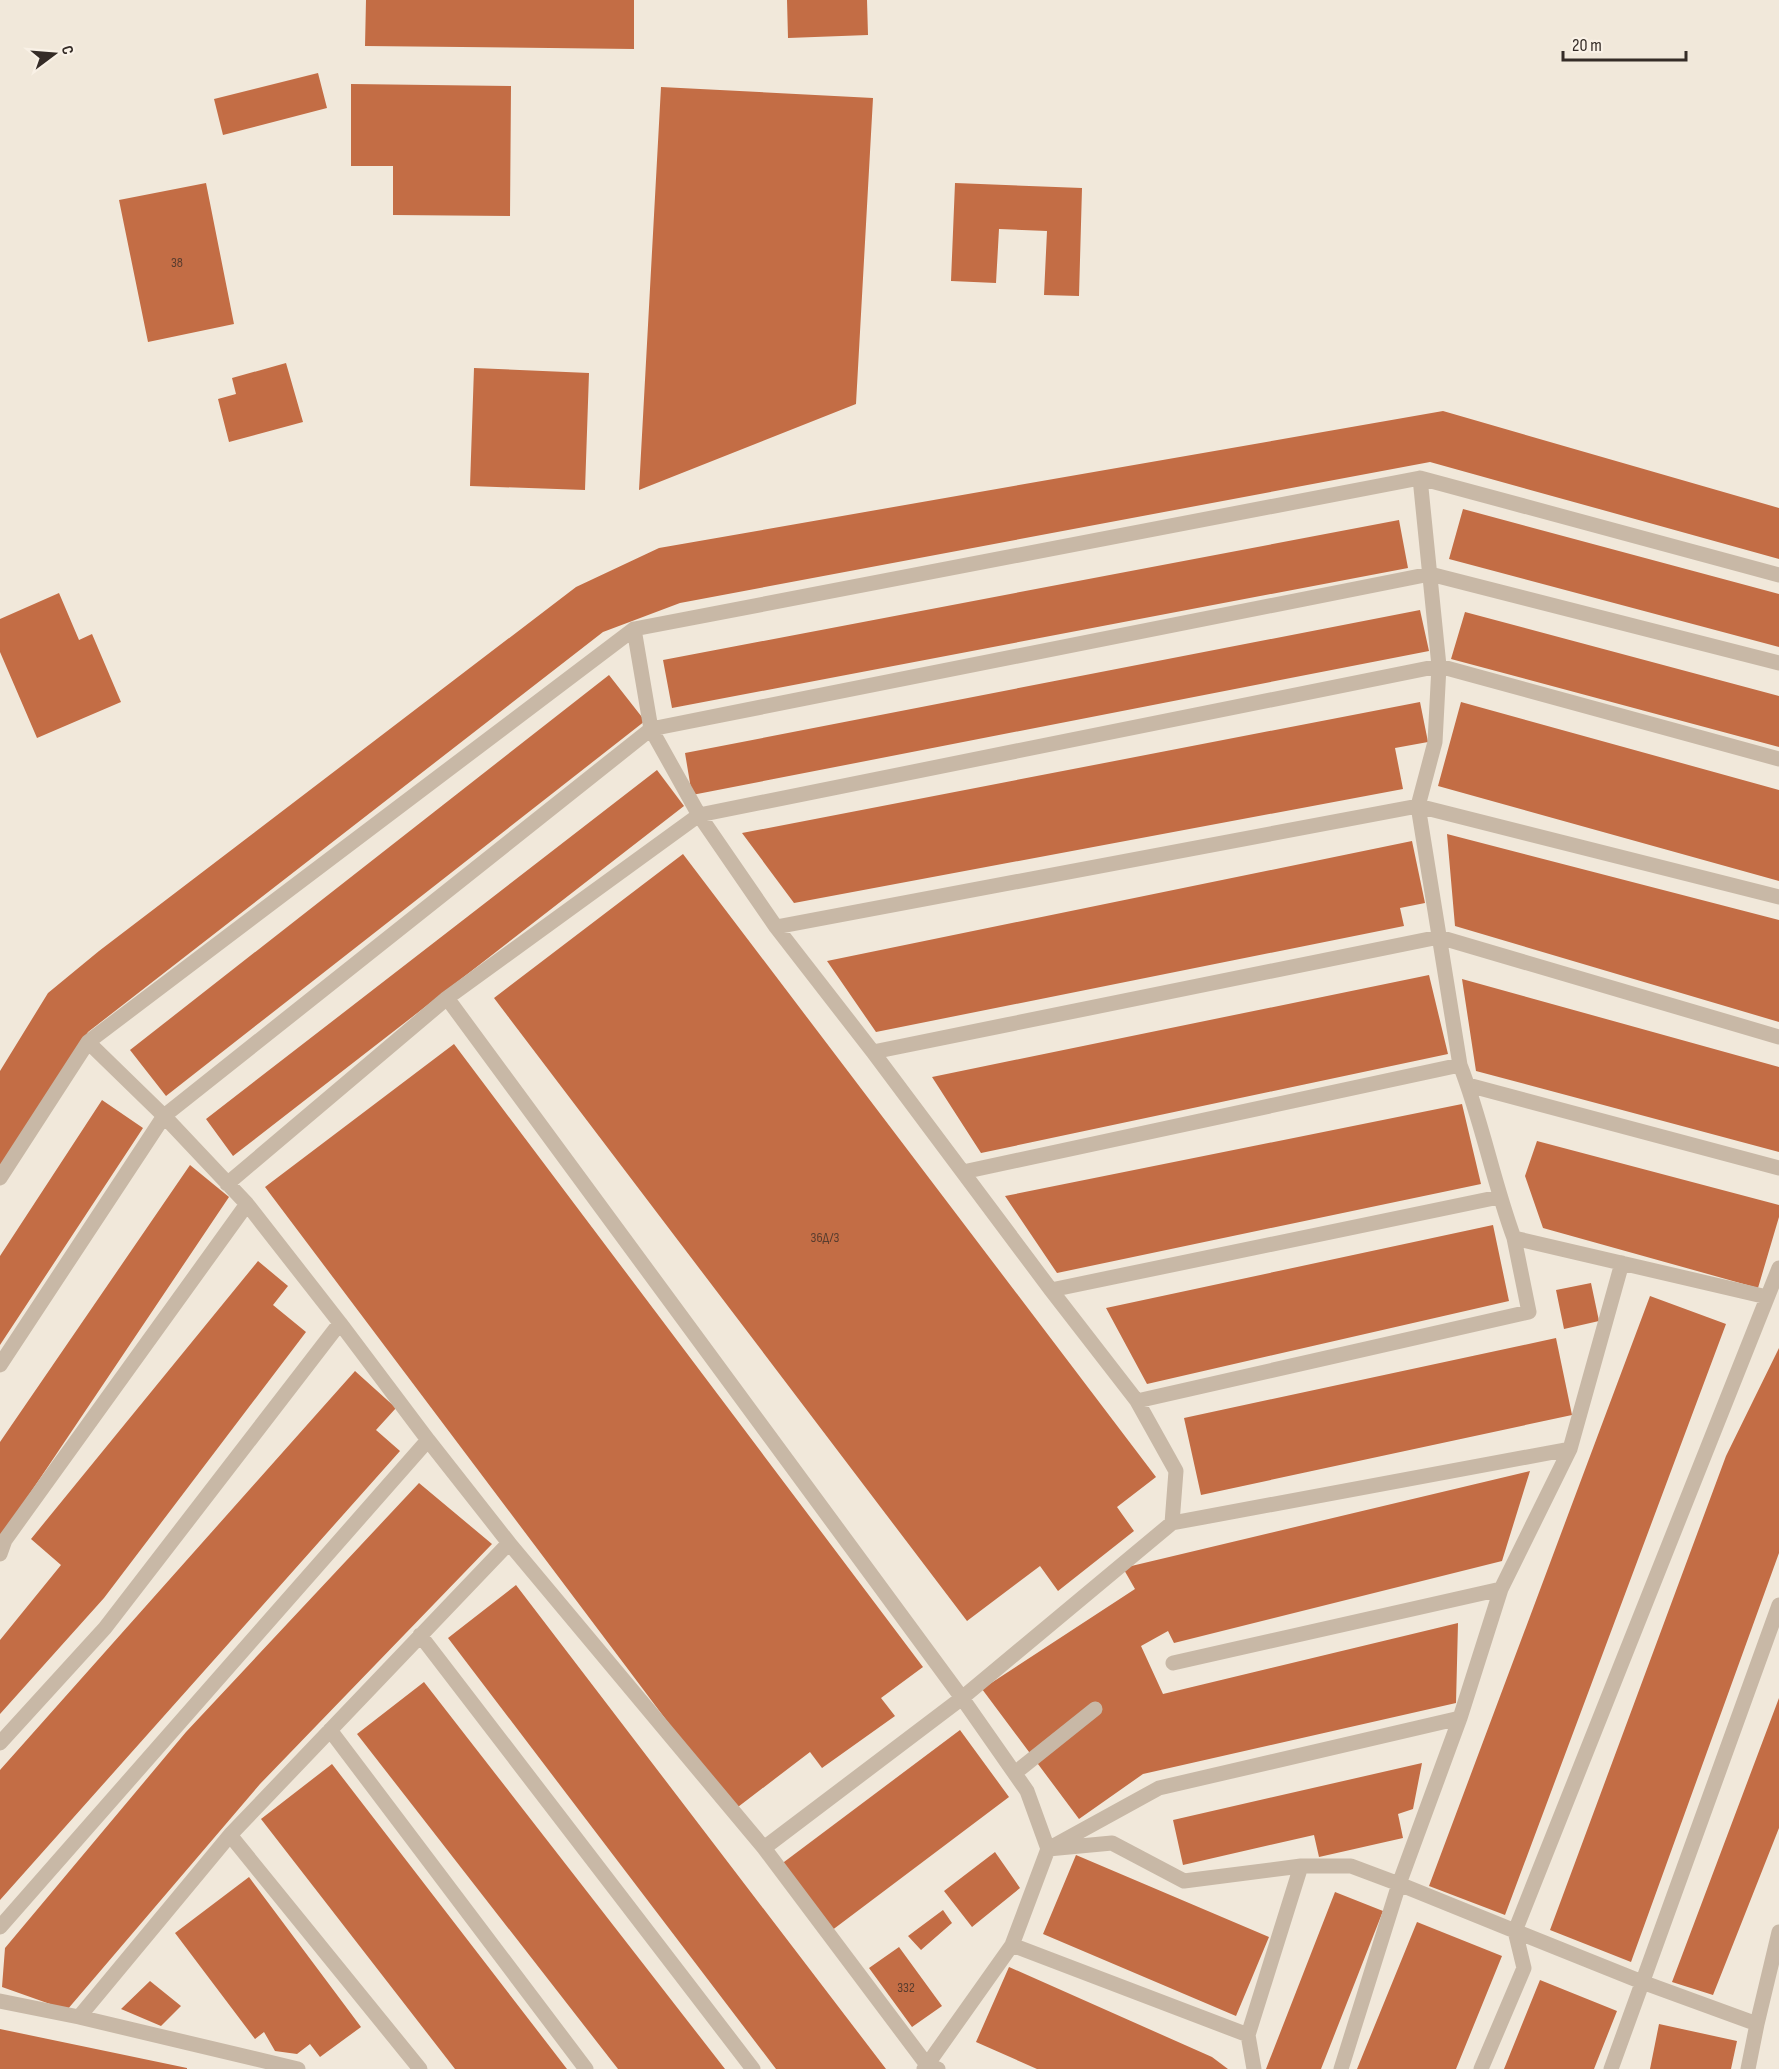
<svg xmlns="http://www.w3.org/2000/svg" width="1779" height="2069" viewBox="0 0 1779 2069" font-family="'Sofia Sans Condensed',sans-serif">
  <rect width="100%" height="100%" fill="#f1e8da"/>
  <path fill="#c36d45" d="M366 0H634V49L365 46Z
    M787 0H867L868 35 788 38Z
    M318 73 327 108 223 135 214 99Z
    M351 84 511 86 510 216 393 215V166H351Z
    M661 87 873 98 856 404 639 490Z
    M206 183 234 324 148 342 119 200Z
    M955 183 1082 188 1079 296 1044 295 1047 231 999 229 996 283 951 281Z
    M286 363 303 422 229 442 218 399 236 394 232 378Z
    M474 368 589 373 585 490 470 486Z
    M1443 411 1779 508V559L1430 462 680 603 603 632 88 1032 0 1168V1071L48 993 99 951 576 587 659 548Z
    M1463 509 1779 594V647L1449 559Z
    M1399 520 1408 568 672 708 663 660Z
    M59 593 79 640 92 634 121 702 37 738 0 652V619Z
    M1420 610 1429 651 692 795 685 753Z
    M1465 612 1779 696V747L1451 659Z
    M609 675 645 721 166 1096 130 1050Z
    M1420 702 1428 742 1395 748 1403 789 794 903 742 833Z
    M1461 702 1779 790V881L1438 786Z
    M657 770 684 806 233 1156 206 1119Z
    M1447 834 1779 920V1022L1455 926Z
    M1412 841 1425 903 1400 908 1404 926 876 1032 827 961Z
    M683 854 1156 1477 1117 1507 1134 1531 1058 1591 1040 1566 967 1621 494 998Z
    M1429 975 1448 1054 981 1153 932 1077Z
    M1462 979 1779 1067V1152L1476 1071Z
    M454 1044 923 1667 881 1698 895 1716 822 1768 810 1752 734 1810 265 1187Z
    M102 1100 143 1128 0 1345V1256Z
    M1462 1104 1481 1184 1057 1273 1005 1196Z
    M1537 1141 1779 1205V1217L1758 1288 1543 1228 1525 1176Z
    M190 1165 229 1197 0 1538V1442Z
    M1493 1225 1509 1301 1147 1384 1106 1308Z
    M258 1261 288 1286 273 1305 306 1332 104 1598 0 1714V1640L61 1565 31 1539Z
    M1591 1283 1599 1321 1564 1329 1556 1290Z
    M1650 1296 1726 1324 1505 1915 1429 1886Z
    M1556 1338 1572 1415 1201 1495 1184 1418Z
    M1779 1348V1553L1631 1962 1550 1930 1726 1456Z
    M355 1371 396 1408 376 1430 400 1451 0 1900V1770Z
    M1530 1471 1502 1561 1174 1643 1168 1631 1141 1646 1163 1694 1458 1623 1456 1703 1143 1774 1079 1819 982 1689 1135 1589 1123 1568Z
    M419 1483 492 1544 260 1784 67 2010 2 1987 5 1948 186 1732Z
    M516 1585 886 2069H776L448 1638Z
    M424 1682 725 2069H618L357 1734Z
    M1779 1698V1828L1713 1995 1672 1982Z
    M960 1730 1009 1797 831 1931 780 1865Z
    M1422 1763 1413 1809 1398 1814 1403 1838 1319 1857 1314 1835 1183 1865 1173 1820Z
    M332 1764 567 2069H455L261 1819Z
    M995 1852 1020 1888 972 1927 944 1891Z
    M1076 1855 1269 1937 1236 2016 1043 1934Z
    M249 1877 361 2027 320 2057 310 2044 297 2054 275 2051 264 2032 255 2039 175 1933Z
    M1335 1892 1383 1911 1321 2069H1266Z
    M943 1910 952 1923 921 1950 908 1936Z
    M1417 1922 1502 1956 1456 2069H1357Z
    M899 1947 942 2006 912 2027 869 1968Z
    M1009 1967 1212 2057 1228 2069H1037L976 2042Z
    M1540 1980 1617 2011 1594 2069H1504Z
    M150 1981 181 2006 161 2026 121 2009Z
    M1659 2024 1737 2041 1731 2069H1650Z
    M0 2029 187 2068V2069H0Z"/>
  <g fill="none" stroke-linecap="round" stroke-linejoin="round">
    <path stroke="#c8b8a6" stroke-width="15" d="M1420 478 1439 666 1435 742 1418 806 1460 1065C1482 1121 1493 1181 1514 1238L1767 1297
      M634 629 651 729 699 815 776 927 873 1052 1051 1290 1137 1401 1529 1312 1514 1238
      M776 927 1418 806 1779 897
      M447 998 962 1698 764 1848
      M873 1052 1439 937 1779 1037
      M1468 1085 1779 1168
      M963 1172 1460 1065
      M0 1178 88 1042 634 629 1420 478 1779 575
      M227 1184 447 998 699 815 1439 666 1779 759
      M1622 1263 1570 1449 1501 1589 1460 1718 1399 1884 1515 1931 1779 1268
      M1051 1290 1499 1197
      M0 1365 164 1116 88 1042
      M1137 1401 1176 1471 1172 1523 1570 1449
      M1172 1523 962 1698 1027 1791 1048 1849 1159 1788 1460 1718
      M509 1543 764 1848 927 2065 924 2069
      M0 1554 5 1540 247 1204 164 1116 651 729 1430 574 1779 663
      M420 1635 753 2069
      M1173 1663 1501 1589
      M330 1730 586 2069
      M0 1743 105 1628 340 1323 247 1204
      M1015 1773 1095 1709
      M230 1835 509 1543 428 1440
      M0 1927 428 1440 340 1323
      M1012 1945 1048 1849 1112 1843 1184 1881 1301 1866H1351L1399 1884 1341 2069
      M0 2001 79 2017 298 2069
      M79 2017 230 1835 420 2069
      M938 2069 927 2065 1012 1945 1248 2035
      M1254 2069 1248 2035 1301 1866
      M1481 2069 1524 1968 1515 1931 1642 1982 1757 2024
      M1611 2069 1779 1605
      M1748 2069 1757 2024 1779 1932"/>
  </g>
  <g text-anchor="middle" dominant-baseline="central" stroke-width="4.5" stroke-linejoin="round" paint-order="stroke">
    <g font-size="14" fill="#583c2e">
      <text x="177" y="262">38</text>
      <text x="825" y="1237">36Д/3</text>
      <text x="906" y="1987">332</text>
    </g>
  </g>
  <g transform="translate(54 54) rotate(74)" stroke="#f9f1e6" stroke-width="4.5" paint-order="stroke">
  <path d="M0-4.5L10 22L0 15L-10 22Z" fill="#352c27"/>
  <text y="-9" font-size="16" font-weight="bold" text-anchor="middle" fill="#352c27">С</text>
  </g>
  <path d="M1563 51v9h123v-9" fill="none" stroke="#352c27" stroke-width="3"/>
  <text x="1572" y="51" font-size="18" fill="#352c27" stroke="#f9f1e6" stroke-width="4.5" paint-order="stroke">20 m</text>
</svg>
